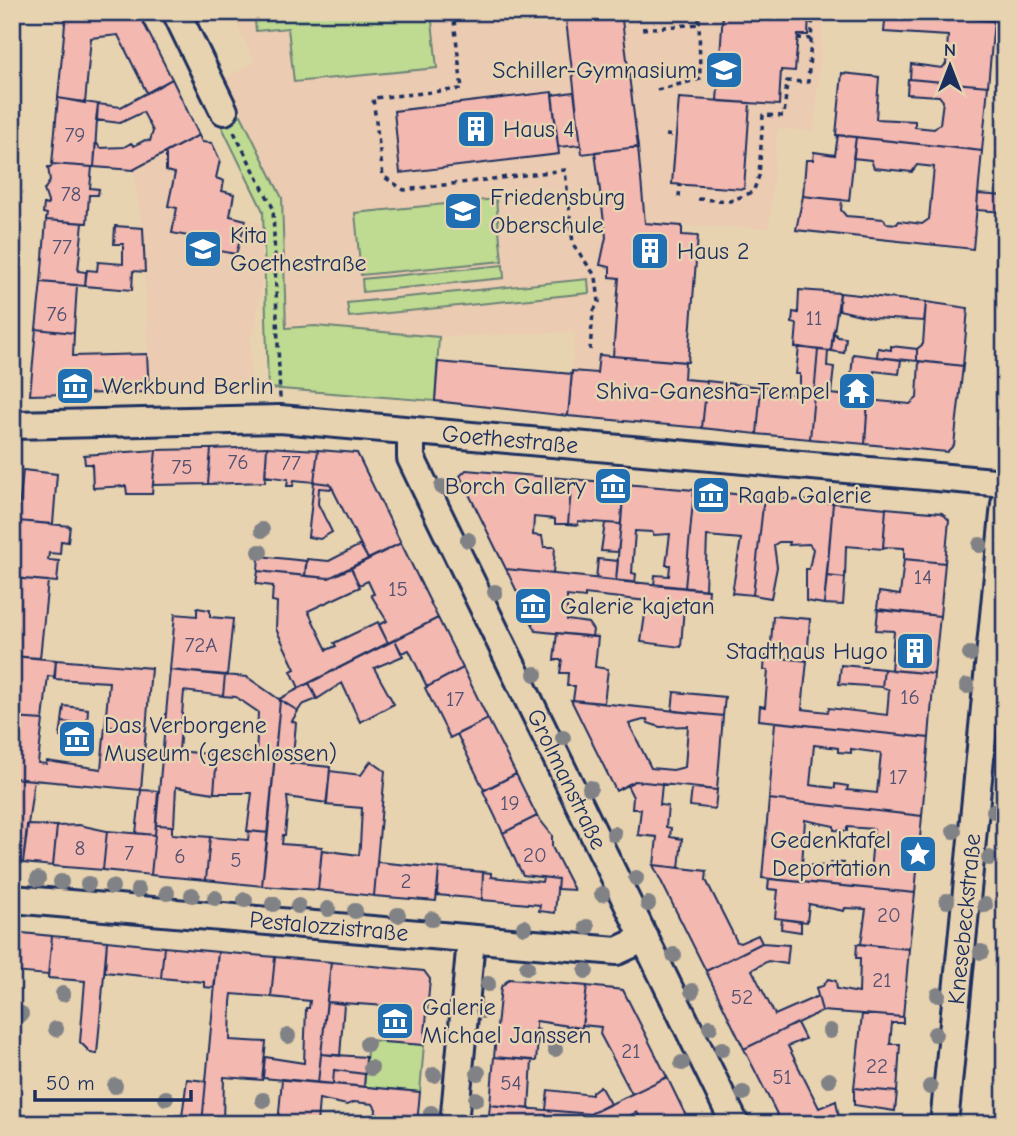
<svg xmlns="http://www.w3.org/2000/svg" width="1017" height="1136" viewBox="0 0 1017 1136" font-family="'Comic Neue',sans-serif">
  <rect width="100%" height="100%" fill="#e8d3b1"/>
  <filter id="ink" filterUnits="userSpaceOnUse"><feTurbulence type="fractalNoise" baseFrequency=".0143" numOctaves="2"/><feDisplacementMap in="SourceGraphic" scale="14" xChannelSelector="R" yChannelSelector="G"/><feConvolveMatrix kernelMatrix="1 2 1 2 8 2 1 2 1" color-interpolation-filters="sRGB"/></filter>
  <g filter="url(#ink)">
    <path fill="#ebcbb1" d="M231 12H824L814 131 777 129 769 228 682 226V235L698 236 684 378 707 381 702 428 568 416 575 332 439 337 315 326 287 328 282 198 225 78 255 62Z
      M199 135 203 142 212 143 220 160 216 178 224 181 222 191 234 194 230 216 260 223 262 276 255 331 250 338 251 389 149 392 143 230 133 170Z"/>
    <path fill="#bfda91" stroke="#6d8478" stroke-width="2" d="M254 12H431L437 68 294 82 288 28 256 31Z
      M241 115 282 198 286 328 315 326 439 337 435 401 268 388 263 211 221 125Z
      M496 199 502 261 361 275 355 213Z
      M503 265 504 278 363 292 362 279Z
      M588 279 589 293 349 317 347 303Z
      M368 1040 424 1045 420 1092 364 1087Z"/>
    <path fill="#f3b8b0" stroke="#1b2f5e" stroke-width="2" fill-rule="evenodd" d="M92 12H138L172 79 147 93 118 35 91 38 85 103 58 98 66 13Z
      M565 12H621L638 147 582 154Z
      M723 12H809L808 35H798L795 71 781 70 779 105 717 101Z
      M886 12 994 21 988 86 910 79 911 64 942 68 946 64 948 36 884 32Z
      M898 12H995L994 21Z
      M842 73 879 77 876 119 915 121V127L934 129 940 124 943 101 939 96 907 94 908 79 988 86 982 151 836 135Z
      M172 79 199 135 133 170 94 167 96 142 100 148 124 147 131 143 134 146 145 140 150 141 153 131 143 112 120 123 96 120 98 104 121 107Z
      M552 92 559 154 400 173 394 111Z
      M574 92 581 145 558 147 552 95Z
      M58 98 98 104 94 167 52 164Z
      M679 98 750 103 744 189 672 184Z
      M199 135 202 142 212 143 220 160 216 178 224 181 222 191 234 194 230 216 246 220 236 254 187 245 188 236 172 233 177 208 168 206 175 173 166 171V152Z
      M838 135 856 137 849 201 803 196 806 160H813L814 152 835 155Z
      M856 137 982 151 973 249 796 230 803 196 842 200 841 210 846 216 884 219 886 223 897 224 899 221 922 224 929 219 934 167 917 165 912 172 874 168 871 160 853 158Z
      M638 147 645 223 682 226V235L698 236 688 362 613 356 619 278 610 277V267L600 265 606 237 595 152Z
      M52 164 92 167 90 188 99 189 98 195H89L87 223 46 220 47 214 43 213 44 204 48 205V202L44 190 50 181 48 167H51Z
      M978 194 1005 196V212L977 210Z
      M46 220 83 223 78 271 86 272 85 286 41 282Z
      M115 226 143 228 145 272 133 271 132 290 85 286 87 270 97 271 98 262 123 264V244H114Z
      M41 282 77 285 74 333 36 329Z
      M799 290 840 293 831 351 795 347 797 324 792 323 793 312 798 313Z
      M840 293 926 302 924 321 873 318 839 310Z
      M926 302 968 308 963 366 917 361V349L923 344Z
      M36 329 74 333 73 356 147 354 149 392 30 395Z
      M833 332 838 337 846 338 844 353 831 351Z
      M891 346 917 349V361L877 357 878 348 891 350Z
      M799 347 818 350 810 439 757 434 761 387 779 388V393L800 395V374H796Z
      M818 350 828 351 827 366 834 367 831 394 868 398 865 444 810 439Z
      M853 354 901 360 899 374 874 371 873 380 851 377Z
      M599 355 685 362 684 379 707 381 702 428 568 416 572 371 597 373Z
      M919 361 963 366 954 445 947 452 865 444 868 400 910 404 917 398Z
      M438 362 572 374 568 416 435 401Z
      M707 381 761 387 757 434 702 428Z
      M267 447 265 482 208 484 211 449Z
      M267 447 318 450 314 482 294 480 293 486H287L288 479 265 476Z
      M206 449H211L208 484 153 485 156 450Z
      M156 450 152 494H127L126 486 93 488 92 464H85L84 455Z
      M318 450 357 453 401 543 368 559 330 484 314 482Z
      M23 470 57 474 53 524 18 521Z
      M466 470 572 479 568 524H555V519L534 517 533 535 542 536 544 547H555L553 574 506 569 460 476Z
      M572 479 624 484 621 524 578 521V525L568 524Z
      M314 482 330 484 333 489 319 488 318 504 332 532 320 539 308 537Z
      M624 484 694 490 685 588 654 585 655 575 669 576 670 565H666L670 534 654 535 652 532 635 531 632 573 636 574 635 583 616 581Z
      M694 490 764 497 753 595 732 593 741 539 707 536 705 590 685 588Z
      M764 497 833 503 824 604 806 601V569H809L813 549 809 544 789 545 790 542H779L774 545 777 567 771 598 753 595Z
      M833 503 886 508 883 549 846 546 845 578 827 576Z
      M886 508 942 513 949 520 945 563 904 559V548L883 547Z
      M18 521 70 526 68 542 61 541 60 554 49 553 48 560 59 561 57 582 12 578Z
      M605 523 621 524 618 552 601 551Z
      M401 543 438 618 388 643 379 625 387 621 371 595 374 594 368 581 359 585 351 568Z
      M360 545 368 559 329 578 305 576 307 559 329 561Z
      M259 556 306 561 305 576 258 571Z
      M598 559 618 561 616 581 596 579Z
      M904 559 945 563 940 616 877 609 879 592 900 595Z
      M351 568 360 587 308 611 327 650 336 646 334 643 378 622 388 643 299 688 291 671 295 669 276 629 277 602 272 601 273 586 256 584 258 571 329 578Z
      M506 569 709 590 708 603 689 601 684 606 681 647 641 642 647 601 585 594V598L567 596V620L588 623 593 630 592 637 536 631Z
      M827 576 845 578 843 605 824 604Z
      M12 578 48 581 40 658 12 656Z
      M197 608 210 610V617L233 619 227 676 170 670 175 614 197 616Z
      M878 610 940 616 934 674 891 670 894 631 876 630Z
      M773 616 810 619 807 661 770 657Z
      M438 618 463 668 427 687 409 650 401 653 395 640Z
      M557 633 598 637 595 667 608 669 604 703 573 700 575 686H567L568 673H560L562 660H554Z
      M395 640 403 656 374 668 394 704 360 722 342 683 317 699 309 683Z
      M12 656 56 660 55 677 48 676 43 720 12 718Z
      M765 656 807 661 802 709 828 712 829 708 887 715 889 690 882 687 884 669 934 674 929 738 759 720 760 706 765 707 768 670H764Z
      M56 660 151 668 146 730 105 726 109 682 54 679Z
      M841 665 884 669 882 687 839 684Z
      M463 668 488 719 450 738 425 688Z
      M170 670 225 675 223 696 184 691 179 751 217 755 214 793 176 787 174 826 156 825Z
      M225 675 247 677 280 700 268 833 247 831 252 793H214L217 755 256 758 258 712 236 697 223 696Z
      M309 683 317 699 302 705 298 711 279 699Z
      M674 692 725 697 723 716 672 711Z
      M280 700 298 711 292 721 296 723 293 755 275 754Z
      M571 700 723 716 717 790 635 781 616 791ZM647 719 648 723 660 727 688 726 685 767 673 770 651 768 629 724Z
      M64 706 88 709 87 725 62 722Z
      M12 718 43 720 38 763 46 764 47 761 101 769 105 726 146 730 141 790 12 778Z
      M488 719 516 774 484 790 457 734Z
      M62 722 87 725 85 739 60 737Z
      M775 722 929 738 922 816 769 799ZM814 745 838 748V752L851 753V749L881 753 877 793 847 790 848 786 835 784V788L810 785Z
      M275 754 291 755 290 763 330 767 327 803 287 797 288 806 285 835H283L282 844 322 847 318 890 262 886Z
      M371 761 385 771 374 896 318 890 322 850 359 855 360 846 362 808 326 805 330 771 361 775Z
      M516 774 537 816 503 833 483 791Z
      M12 778 34 780 23 863 12 862Z
      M635 781 662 784 660 805 668 806 666 827 671 828 670 837 682 839 679 868 654 865 657 837 638 835 641 809H632L633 797 627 785Z
      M692 788 717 790 715 809 690 806Z
      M141 790 158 791 155 835 136 833Z
      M769 799 922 816 915 893 762 878ZM805 820 834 826V830L847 831V827L874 829 870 872 844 867V863L831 862 830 866 802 865Z
      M537 816 552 835V847L574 890 557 889 558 879 523 875 517 864 503 833Z
      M27 825 57 826 53 866 23 863Z
      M79 825 107 831 103 870 53 866 57 826Z
      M156 825 172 826V834L210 837 206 880 151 875Z
      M107 831 155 835 151 875 103 870Z
      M249 831 268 833 262 886 206 880 210 837 248 840Z
      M377 862 439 868 436 901 374 896Z
      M653 865 707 871 706 880 737 942 740 943 758 935 762 943 706 971Z
      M439 868 483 872 482 899 437 895Z
      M483 872 491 873V877L542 882 543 877 558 879 555 913 539 911 540 905 482 900Z
      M769 879 915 893 909 949 861 944 866 909 845 908 844 911 809 904 807 922 775 918 778 890 768 889Z
      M782 919 801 922V932L781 929Z
      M12 932 52 936 48 975 14 972 12 995Z
      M52 936 107 941 97 1054 91 1053 80 1042 85 981 48 978Z
      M107 941 164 947 161 978 105 972Z
      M762 943 789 945 787 964 768 961 752 970 775 1015 818 996 822 1011 744 1049 706 971Z
      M857 944 909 949 903 1017 822 1011 816 988 823 986 828 979 836 981 837 989 859 993 860 958H856Z
      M164 947 218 952 214 988 204 987V982L161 978Z
      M218 952 275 957 271 997 232 994 231 1002 230 1040 266 1042 262 1080 224 1077 223 1124H202Z
      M275 957 331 962 318 1083 263 1078 265 1057 304 1063 306 1008H309L310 1001 271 997Z
      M331 962 424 971 430 979 424 1045 384 1042 387 1006 327 1002Z
      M509 979 587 986 582 1028 536 1021V1029L539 1030 536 1061 494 1057 501 987Z
      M587 986 623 990 667 1077 632 1094 600 1034 601 1027 582 1025Z
      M327 1002 344 1004 340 1056 321 1054Z
      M862 1014 903 1017V1023H892L890 1044H900L897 1092 854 1088Z
      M797 1023 805 1039 788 1046 819 1108 836 1101 839 1117 824 1124H782L744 1049Z
      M321 1054 366 1057 365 1074 334 1070 333 1084 318 1083Z
      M494 1057 532 1060 529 1109 490 1105Z
      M334 1070 365 1074 364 1087 333 1084Z
      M667 1077 690 1124H643L637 1112 613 1124H589L590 1114Z
      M187 1079 206 1081 202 1124H181Z
      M282 1079 420 1092 417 1124H375L376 1109 373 1104 354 1102 347 1105 319 1099 317 1124H278Z
      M600 1086 610 1104 590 1114 546 1110 548 1090 592 1095V1092Z
      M854 1088 897 1092 895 1111 854 1105Z
      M490 1105 590 1114 589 1124H488Z
      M50 1117 90 1121 89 1124H49Z"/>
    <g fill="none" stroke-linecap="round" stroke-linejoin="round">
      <defs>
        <g id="minor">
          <path d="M176 12 224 111"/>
          <path id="s1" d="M12 425 280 419 1005 483"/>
          <path id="s2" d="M411 432V458L424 485 735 1124"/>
          <path id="s3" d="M12 899 617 951 645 938"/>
          <path d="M454 1124 471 940"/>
          <path id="s4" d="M944 1124 1005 504"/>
        </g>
      </defs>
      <use href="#minor" stroke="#1b2f5e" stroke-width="32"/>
      <path stroke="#1b2f5e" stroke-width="3.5" stroke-dasharray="5 5" stroke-linecap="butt" d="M459 12 454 20 462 89 373 98 383 176 404 190 565 170 573 244 596 277 599 302 593 312 590 350
        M642 29 699 24
        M797 38 811 39
        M657 90 700 79 699 12
        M234 132 273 208 280 398
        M666 135 676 136
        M679 197 680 184
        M698 199 730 201 753 192 759 176 763 115 784 116 787 81 808 82 813 12"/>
      <use href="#minor" stroke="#e8d3b1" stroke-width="26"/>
    </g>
    <g fill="#808286">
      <circle cx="442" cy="487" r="8"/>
      <circle cx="262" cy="530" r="8"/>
      <circle cx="468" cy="540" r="8"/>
      <circle cx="980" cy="545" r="8"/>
      <circle cx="260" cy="552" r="8"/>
      <circle cx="495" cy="592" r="8"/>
      <circle cx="970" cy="654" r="8"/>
      <circle cx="535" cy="674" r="8"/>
      <circle cx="967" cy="686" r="8"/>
      <circle cx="563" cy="738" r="8"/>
      <circle cx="590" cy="788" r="8"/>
      <circle cx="994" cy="811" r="8"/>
      <circle cx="954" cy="831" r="8"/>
      <circle cx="614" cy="834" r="8"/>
      <circle cx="989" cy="858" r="8"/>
      <circle cx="636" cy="878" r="8"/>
      <circle cx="38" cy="879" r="8"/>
      <circle cx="61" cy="882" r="8"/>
      <circle cx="88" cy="884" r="8"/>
      <circle cx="112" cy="887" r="8"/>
      <circle cx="138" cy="890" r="8"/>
      <circle cx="167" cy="893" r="8"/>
      <circle cx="602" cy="894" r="8"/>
      <circle cx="192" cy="895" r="8"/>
      <circle cx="215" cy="898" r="8"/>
      <circle cx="245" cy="900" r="8"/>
      <circle cx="947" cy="901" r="8"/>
      <circle cx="273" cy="904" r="8"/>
      <circle cx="648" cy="904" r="8"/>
      <circle cx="985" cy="905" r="8"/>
      <circle cx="298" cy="906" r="8"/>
      <circle cx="328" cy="909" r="8"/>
      <circle cx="355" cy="911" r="8"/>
      <circle cx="398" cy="915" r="8"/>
      <circle cx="432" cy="919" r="8"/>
      <circle cx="524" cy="927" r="8"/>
      <circle cx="587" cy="927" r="8"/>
      <circle cx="981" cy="952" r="8"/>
      <circle cx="674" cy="955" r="8"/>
      <circle cx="527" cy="967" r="8"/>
      <circle cx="586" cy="971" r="8"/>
      <circle cx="488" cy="984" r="8"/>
      <circle cx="692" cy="991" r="8"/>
      <circle cx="63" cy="994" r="8"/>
      <circle cx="938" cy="995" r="8"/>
      <circle cx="483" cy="1011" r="8"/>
      <circle cx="21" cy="1014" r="8"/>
      <circle cx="710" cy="1027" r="8"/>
      <circle cx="56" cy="1029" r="8"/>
      <circle cx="830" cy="1031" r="8"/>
      <circle cx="935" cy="1034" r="8"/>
      <circle cx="288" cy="1036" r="8"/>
      <circle cx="367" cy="1044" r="8"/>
      <circle cx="555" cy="1049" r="8"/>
      <circle cx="722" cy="1049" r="8"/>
      <circle cx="682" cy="1063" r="8"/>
      <circle cx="371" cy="1068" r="8"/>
      <circle cx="478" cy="1073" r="8"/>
      <circle cx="434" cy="1075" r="8"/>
      <circle cx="829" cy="1080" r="8"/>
      <circle cx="115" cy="1086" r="8"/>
      <circle cx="930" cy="1087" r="8"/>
      <circle cx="743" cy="1093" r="8"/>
      <circle cx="166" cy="1098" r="8"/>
      <circle cx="476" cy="1099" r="8"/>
      <circle cx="263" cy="1100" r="8"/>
      <circle cx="431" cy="1113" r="8"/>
    </g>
  </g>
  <defs>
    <symbol id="school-square" viewBox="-11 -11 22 22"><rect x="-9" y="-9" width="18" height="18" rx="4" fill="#1f6fb2" stroke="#e8d3b1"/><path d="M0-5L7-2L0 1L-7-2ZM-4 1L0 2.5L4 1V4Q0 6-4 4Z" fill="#fff"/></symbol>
    <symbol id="building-square" viewBox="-11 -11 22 22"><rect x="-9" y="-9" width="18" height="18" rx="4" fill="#1f6fb2" stroke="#e8d3b1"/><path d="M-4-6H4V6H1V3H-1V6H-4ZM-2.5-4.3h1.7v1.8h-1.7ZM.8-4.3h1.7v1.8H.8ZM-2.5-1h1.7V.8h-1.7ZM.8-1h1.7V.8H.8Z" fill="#fff"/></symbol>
    <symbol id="museum-square" viewBox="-11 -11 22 22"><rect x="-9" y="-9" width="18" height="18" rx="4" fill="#1f6fb2" stroke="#e8d3b1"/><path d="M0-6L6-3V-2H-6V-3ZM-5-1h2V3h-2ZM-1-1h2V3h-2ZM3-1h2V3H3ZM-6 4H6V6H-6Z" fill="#fff"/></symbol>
    <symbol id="temple-square" viewBox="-11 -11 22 22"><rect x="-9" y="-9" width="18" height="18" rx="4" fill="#1f6fb2" stroke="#e8d3b1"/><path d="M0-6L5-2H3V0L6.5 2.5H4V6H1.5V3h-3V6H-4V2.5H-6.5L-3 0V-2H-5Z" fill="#fff"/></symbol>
    <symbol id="sight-square" viewBox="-11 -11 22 22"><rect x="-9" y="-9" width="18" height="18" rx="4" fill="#1f6fb2" stroke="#e8d3b1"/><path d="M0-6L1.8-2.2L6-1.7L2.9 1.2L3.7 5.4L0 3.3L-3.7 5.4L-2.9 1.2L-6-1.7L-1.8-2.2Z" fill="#fff"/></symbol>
  </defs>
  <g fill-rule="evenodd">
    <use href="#school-square" x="702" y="48" width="44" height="44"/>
    <use href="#building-square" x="454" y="107" width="44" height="44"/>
    <use href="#school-square" x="441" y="189" width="44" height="44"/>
    <use href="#school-square" x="181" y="227" width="44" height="44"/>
    <use href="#building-square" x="628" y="229" width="44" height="44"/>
    <use href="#museum-square" x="53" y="364" width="44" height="44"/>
    <use href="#temple-square" x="835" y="369" width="44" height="44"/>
    <use href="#museum-square" x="591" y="464" width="44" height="44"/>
    <use href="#museum-square" x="689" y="473" width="44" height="44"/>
    <use href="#museum-square" x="511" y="584" width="44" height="44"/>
    <use href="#building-square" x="893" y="629" width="44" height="44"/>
    <use href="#museum-square" x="55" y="717" width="44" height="44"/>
    <use href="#sight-square" x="896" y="832" width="44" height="44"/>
    <use href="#museum-square" x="373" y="999" width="44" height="44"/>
  </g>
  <g text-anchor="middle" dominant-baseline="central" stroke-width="5" stroke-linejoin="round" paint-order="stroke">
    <g font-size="21" fill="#515172">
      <text x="75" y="135">79</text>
      <text x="71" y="194">78</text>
      <text x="62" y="247">77</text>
      <text x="57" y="314">76</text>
      <text x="814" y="318">11</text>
      <text x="238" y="462">76</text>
      <text x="291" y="463">77</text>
      <text x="182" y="467">75</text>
      <text x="923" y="577">14</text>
      <text x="398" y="589">15</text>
      <text x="201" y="645">72A</text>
      <text x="910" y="697">16</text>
      <text x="455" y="699">17</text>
      <text x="898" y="777">17</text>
      <text x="510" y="803">19</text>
      <text x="80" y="848">8</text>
      <text x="129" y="853">7</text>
      <text x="535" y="855">20</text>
      <text x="180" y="856">6</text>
      <text x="236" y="860">5</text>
      <text x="406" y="881">2</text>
      <text x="889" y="915">20</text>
      <text x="882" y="980">21</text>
      <text x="742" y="997">52</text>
      <text x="631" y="1051">21</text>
      <text x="877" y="1066">22</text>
      <text x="782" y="1077">51</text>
      <text x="511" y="1083">54</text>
    </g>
    <g font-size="24" fill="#1b2f5e" stroke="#e8d3b1" text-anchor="start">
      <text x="697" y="70" text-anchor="end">Schiller-Gymnasium</text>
      <text x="503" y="129">Haus 4</text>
      <text x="490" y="197">Friedensburg<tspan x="490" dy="28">Oberschule</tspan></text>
      <text x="230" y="235">Kita<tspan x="230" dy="28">Goethestraße</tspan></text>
      <text x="677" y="251">Haus 2</text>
      <text x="102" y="386">Werkbund Berlin</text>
      <text x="830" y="391" text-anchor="end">Shiva-Ganesha-Tempel</text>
      <text x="586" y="486" text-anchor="end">Borch Gallery</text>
      <text x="738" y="495">Raab Galerie</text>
      <text x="560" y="606">Galerie kajetan</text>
      <text x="888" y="651" text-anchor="end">Stadthaus Hugo</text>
      <text x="104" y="725">Das Verborgene<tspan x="104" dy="28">Museum (geschlossen)</tspan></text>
      <text x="891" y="840" text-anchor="end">Gedenktafel<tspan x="891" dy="28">Deportation</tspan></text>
      <text x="422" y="1007">Galerie<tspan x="422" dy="28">Michael Janssen</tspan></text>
    </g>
    <g font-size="24" fill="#1b2f5e" stroke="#e8d3b1">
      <text stroke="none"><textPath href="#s1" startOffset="499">Goethestraße</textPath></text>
      <text stroke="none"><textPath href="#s2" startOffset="383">Grolmanstraße</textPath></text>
      <text stroke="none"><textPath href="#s4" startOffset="206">Knesebeckstraße</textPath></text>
      <text stroke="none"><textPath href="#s3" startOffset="318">Pestalozzistraße</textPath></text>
    </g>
  </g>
  <rect width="1017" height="1136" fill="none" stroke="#e8d3b1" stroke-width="42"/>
  <rect x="21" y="21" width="975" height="1094" fill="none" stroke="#1b2f5e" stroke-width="2.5" filter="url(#ink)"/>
  <g transform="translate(950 66)" stroke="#e8d3b1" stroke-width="5" paint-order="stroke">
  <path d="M0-5L12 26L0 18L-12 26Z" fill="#1b2f5e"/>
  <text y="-10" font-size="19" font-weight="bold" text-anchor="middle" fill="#1b2f5e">N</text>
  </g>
  <path d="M35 1090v10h156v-10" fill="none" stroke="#1b2f5e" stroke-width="3.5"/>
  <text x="46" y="1090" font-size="21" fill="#1b2f5e" stroke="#e8d3b1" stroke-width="5" paint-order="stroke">50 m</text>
</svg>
